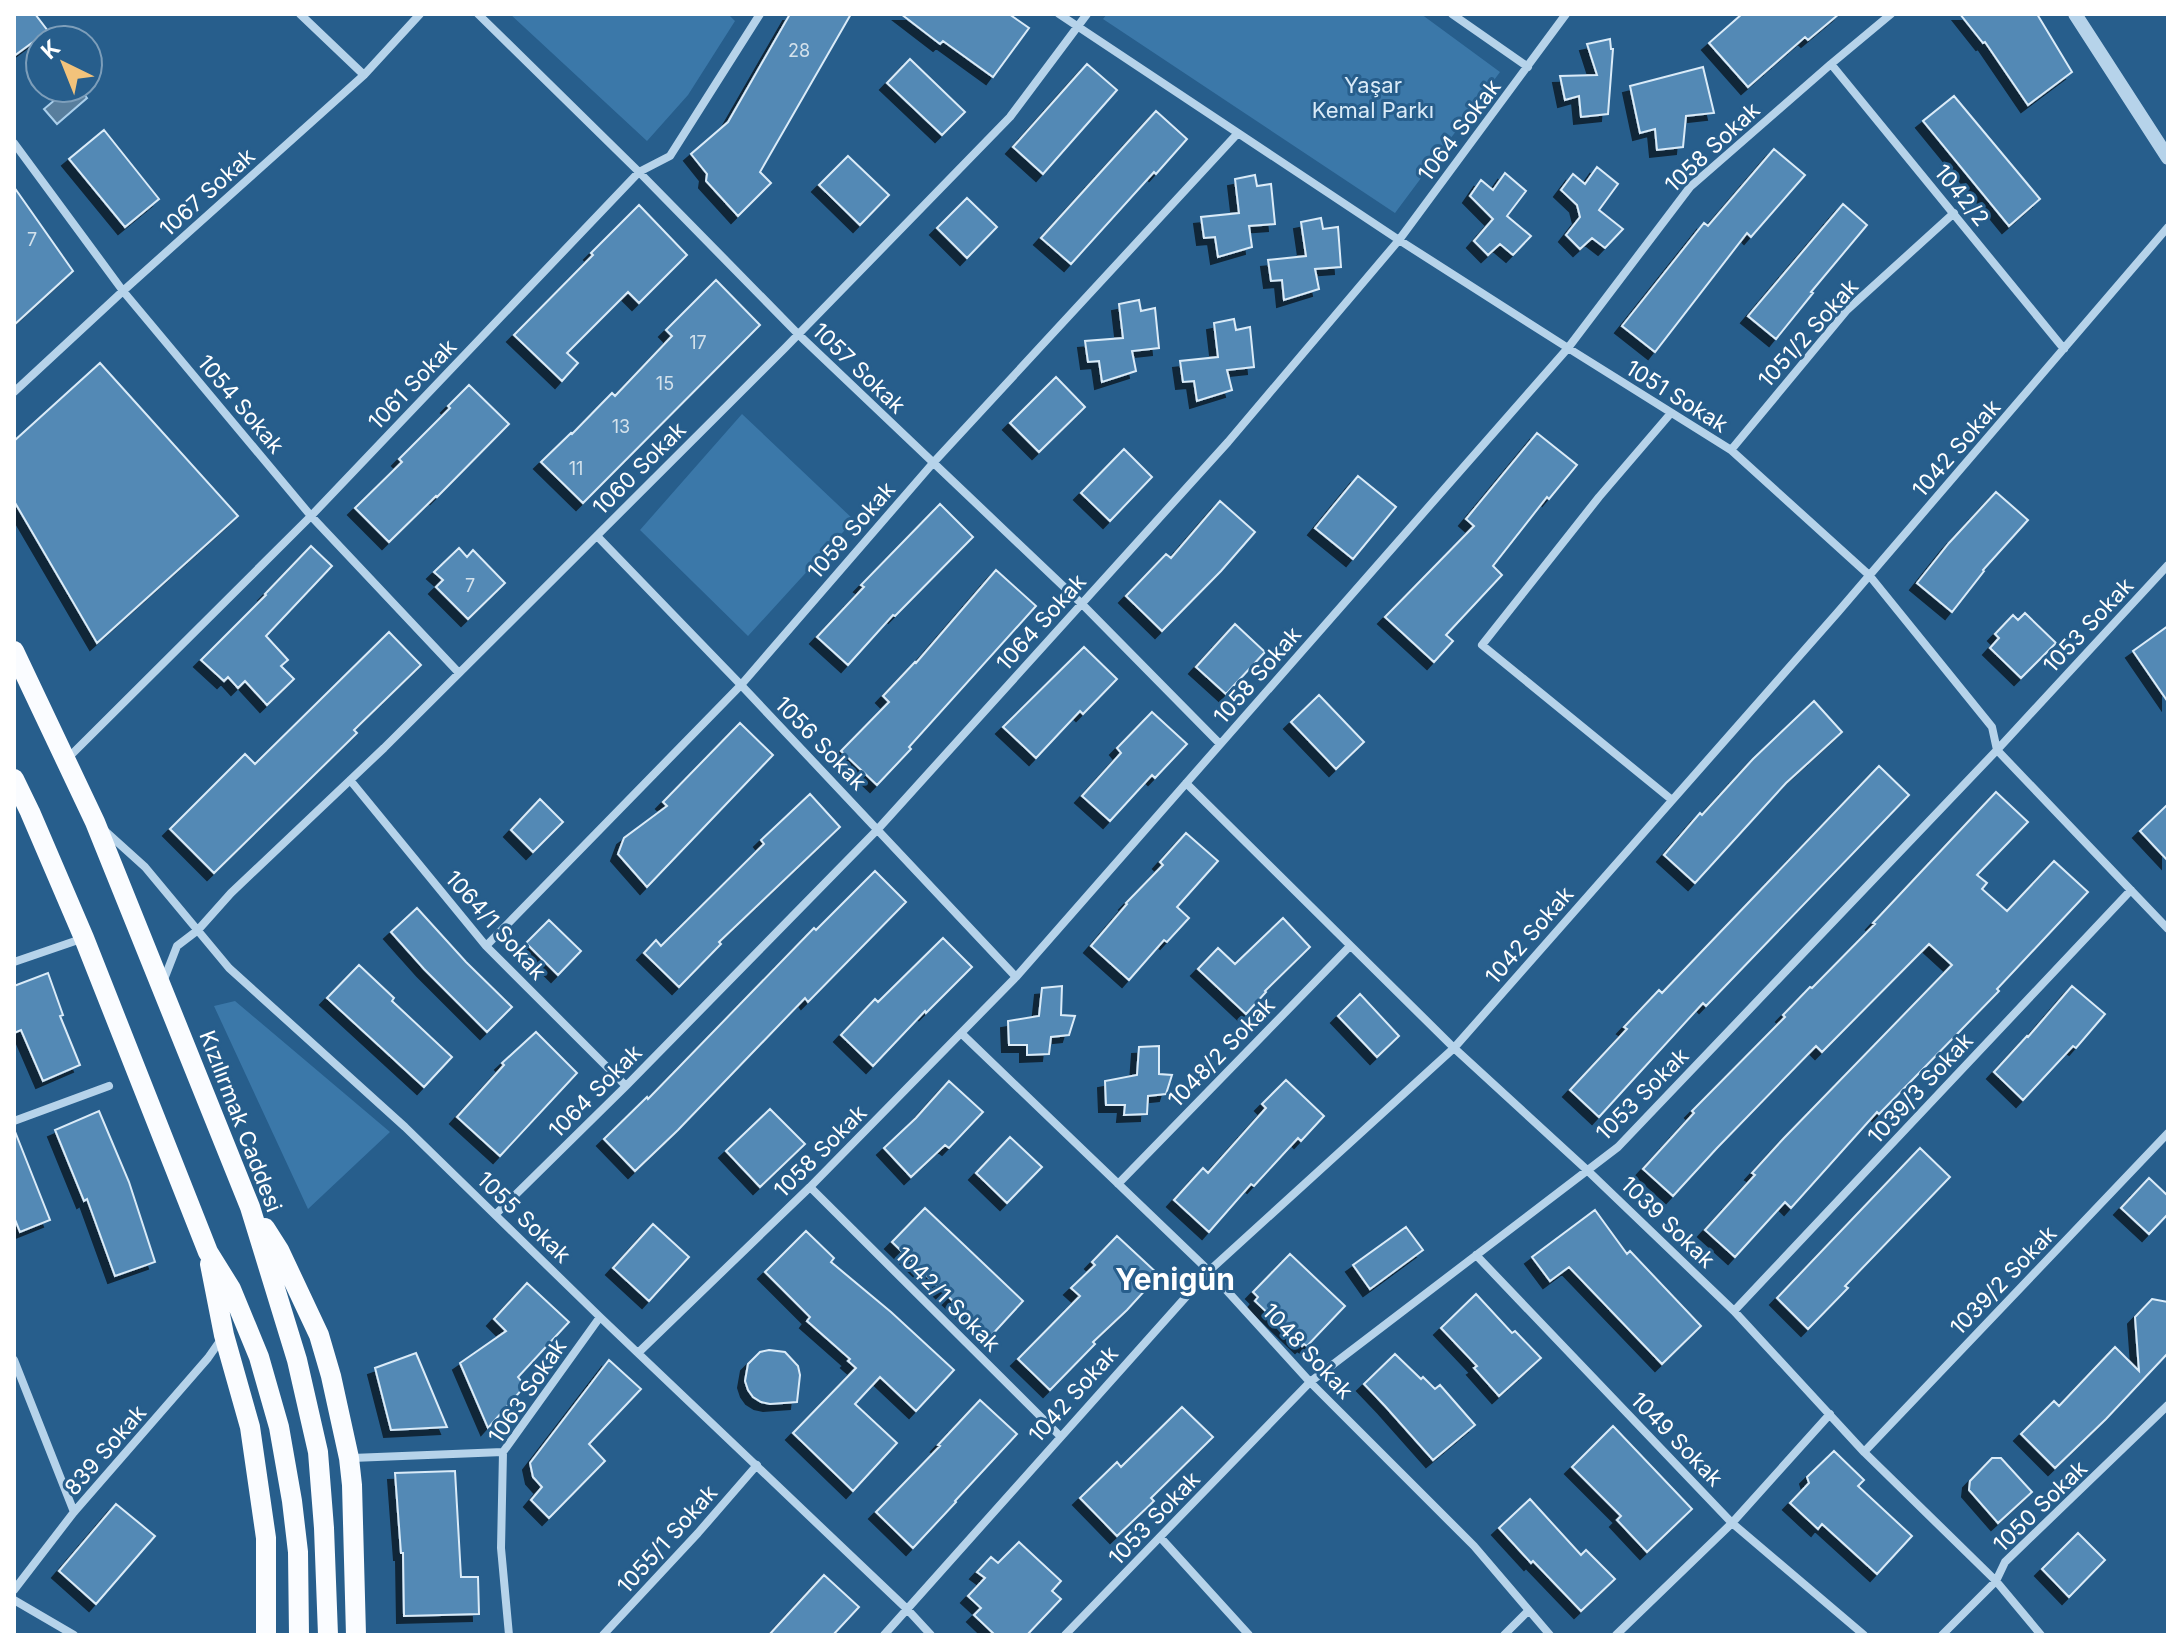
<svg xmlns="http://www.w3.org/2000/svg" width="2182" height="1649" viewBox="0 0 2182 1649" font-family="Inter,sans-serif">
  <defs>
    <filter id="shadow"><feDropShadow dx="-7" dy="7" stdDeviation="0" flood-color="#0009"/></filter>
  </defs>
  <rect width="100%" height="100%" fill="#275e8c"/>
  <path fill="#3b78a9" d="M510 14H728L735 21 688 95 647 141Z
    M1107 14H1421L1500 72 1395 213 1103 19Z
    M742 414 854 520 748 636 640 530Z
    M235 1001 390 1132 308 1209 214 1006Z"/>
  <path fill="#587e9d" stroke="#aacfeb" stroke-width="2" d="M69 88H79L87 98 57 124 44 109Z"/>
  <path fill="#5389b5" stroke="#daebf8" stroke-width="2" filter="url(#shadow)" d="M14 14H35L48 31 14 56Z
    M790 14H851L760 172 771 183 738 216 706 181 707 174 691 154 728 122Z
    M901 14H1009L1029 28 993 77 943 41 940 44Z
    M1742 14H1839L1808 40 1805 37 1748 87 1709 43Z
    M1960 14H2037L2072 72 2028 105 1985 42 1983 43Z
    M1610 39 1611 49H1613L1608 114 1581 117 1579 96 1565 100 1560 76 1597 75 1587 44Z
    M910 59 965 112 942 135 887 83Z
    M1087 64 1117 90 1043 174 1013 147Z
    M1703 67 1714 113 1686 116 1683 147 1657 150 1655 129 1640 133 1630 86Z
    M1954 96 2040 199 2009 226 1923 121Z
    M1156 111 1187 139 1156 174 1154 172 1071 264 1041 238Z
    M104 130 159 199 125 227 69 159Z
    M1774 149 1805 175 1751 237 1747 233 1655 352 1622 326 1704 223 1708 226Z
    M848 156 889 195 860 225 819 185Z
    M1597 167 1618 184 1599 210 1623 229 1605 248 1592 238 1580 249 1566 235 1580 217 1577 205 1561 190 1573 174 1585 184Z
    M1505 173 1526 191 1507 216 1531 236 1513 255 1500 244 1488 255 1474 241 1493 219 1470 196 1481 180 1493 190Z
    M1255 175 1257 186 1271 184 1275 224 1249 226 1252 247 1218 257 1215 237 1204 238 1201 217 1239 213 1235 179Z
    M14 187 73 271 14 325Z
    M967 198 997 227 967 258 937 228Z
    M1843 204 1867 225 1811 292 1813 293 1776 339 1748 316Z
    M639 205 687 255 639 303 628 292 567 353 578 363 562 381 514 335 593 255 591 253Z
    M1321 218 1323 229 1338 227 1341 267 1315 269 1319 289 1284 300 1282 280 1271 281 1268 260 1306 256 1301 222Z
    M716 280 760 325 583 503 541 462 571 433 572 434 612 393 615 396 672 336 666 330Z
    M1139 300 1141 311 1155 308 1159 348 1132 351 1136 371 1102 382 1099 361 1088 362 1085 341 1123 338 1119 304Z
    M1234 319 1236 330 1250 327 1254 367 1227 370 1232 390 1197 401 1194 381 1183 382 1180 361 1218 357 1214 323Z
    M100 363 238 516 97 643 14 501V441Z
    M1056 377 1085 407 1039 452 1010 423Z
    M469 385 509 424 437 497 436 496 389 542 355 508 402 462 399 459 450 408 448 406Z
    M1537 433 1577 465 1549 499 1547 497 1493 566 1502 575 1446 635 1453 641 1434 662 1385 617 1474 526 1466 519Z
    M1124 449 1152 477 1110 521 1081 493Z
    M1358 476 1396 507 1353 559 1315 528Z
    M1996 492 2028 520 1983 570 1984 571 1952 612 1917 583 1949 543Z
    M1220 501 1255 532 1221 571 1162 631 1126 596 1166 554 1171 558Z
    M940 504 973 537 895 616 893 615 848 665 817 637 864 587 861 585Z
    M311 546 332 566 266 636 288 660 281 666 294 679 267 705 245 681 238 688 228 677 224 681 201 660 266 595 265 594Z
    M459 548 467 557 473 550 505 583 468 619 436 587 443 580 434 572Z
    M996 570 1036 606 909 747 911 749 877 785 841 751 889 702 883 696 915 662 916 663Z
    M2025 613 2056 643 2021 678 1990 648 1999 638 1995 634 2013 615 2018 620Z
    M1235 624 1265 652 1226 694 1196 667Z
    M2168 626V702L2133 651Z
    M389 632 421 665 354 730 357 733 214 873 170 829 245 754 255 764Z
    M1084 647 1117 679 1083 714 1080 711 1036 758 1003 727Z
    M1319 695 1364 742 1336 769 1291 722Z
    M1814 701 1842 732 1786 783 1695 883 1664 855 1700 813 1702 815 1753 759Z
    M1152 712 1187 744 1155 778 1152 775 1110 821 1082 796 1121 753 1117 748Z
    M740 723 773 755 647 887 618 854 624 838 667 806 663 802Z
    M1879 766 1909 795 1706 1006 1703 1003 1599 1117 1570 1090 1627 1029 1624 1027 1659 990 1662 993Z
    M1996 792 2028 822 1977 875 1987 883 1982 889 2007 911 2054 861 2088 892 1997 989 1999 991 1879 1114 1877 1112 1791 1208 1785 1202 1735 1257 1705 1230 1755 1175 1752 1173 1784 1138 1952 965 1929 944 1822 1052 1816 1046 1717 1148 1673 1196 1643 1169 1694 1113 1692 1111 1785 1017 1783 1015 1810 987 1812 988 1875 924 1873 923Z
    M810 794 840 827 719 942 721 944 679 987 644 953 656 940 661 946 764 844 761 840Z
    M540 799 563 822 533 852 511 830Z
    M2168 804V861L2140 831Z
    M1186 833 1218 861 1177 907 1189 918 1167 942 1164 940 1129 980 1091 946 1127 904 1126 903 1163 865 1160 862Z
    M875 871 906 902 808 1002 805 998 678 1130 635 1171 604 1139 647 1097 648 1099 814 928 816 930Z
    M417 908 466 962 512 1007 487 1032 424 969 391 932Z
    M1283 918 1310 947 1265 991 1266 992 1246 1014 1198 969 1218 948 1235 964Z
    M549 920 581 951 558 975 526 943Z
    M943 938 972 967 926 1013 925 1011 873 1066 841 1035 875 999 878 1002Z
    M359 965 394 998 392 1001 452 1057 424 1087 327 998Z
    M48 973 63 1015 60 1016 80 1065 43 1081 21 1030 14 1033V986Z
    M1062 986 1061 1015 1075 1016 1069 1035 1051 1037 1049 1054 1027 1055V1045H1009L1008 1021 1039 1016 1042 988Z
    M2072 986 2105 1014 2076 1048 2073 1046 2023 1100 1994 1072 2027 1036 2028 1037Z
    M1360 994 1399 1036 1377 1057 1338 1016Z
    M536 1032 577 1073 500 1156 457 1117 504 1065 502 1063Z
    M1159 1046V1074L1172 1075 1166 1094 1148 1096 1147 1114 1124 1115 1125 1105H1106L1105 1081 1137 1075 1139 1047Z
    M1286 1080 1324 1116 1301 1141 1298 1138 1254 1186 1251 1184 1209 1232 1174 1200 1203 1168 1208 1173 1266 1108 1262 1104Z
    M949 1081 983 1112 949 1148 945 1145 911 1177 884 1148 916 1118Z
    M770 1109 805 1144 760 1187 726 1151Z
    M99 1111 129 1182 155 1262 115 1276 87 1199 84 1201 55 1130Z
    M14 1129 50 1220 20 1232 14 1217Z
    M1010 1137 1042 1167 1007 1203 976 1173Z
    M1920 1148 1950 1177 1845 1286 1848 1288 1808 1329 1777 1298Z
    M2149 1178 2168 1196V1214L2149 1234 2121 1208Z
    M925 1208 1023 1301 990 1337 892 1242Z
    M1595 1210 1627 1254 1630 1251 1701 1326 1662 1364 1569 1267 1550 1281 1532 1257Z
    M653 1224 689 1257 649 1301 613 1268Z
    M1406 1227 1423 1250 1370 1289 1353 1265Z
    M806 1231 834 1258 831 1262 891 1312 954 1370 916 1411 880 1377 855 1404 897 1443 853 1491 793 1433 856 1368 848 1361 850 1359 807 1321 810 1317 765 1272Z
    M1117 1236 1159 1275 1127 1310 1093 1342 1095 1344 1050 1390 1018 1359 1080 1296 1071 1288 1095 1265 1092 1262Z
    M1290 1254 1345 1306 1307 1346 1304 1344 1302 1346 1255 1301 1258 1297 1253 1292Z
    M527 1283 569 1322 518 1377 525 1386 488 1428 460 1363 506 1331 494 1319Z
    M1476 1294 1512 1333 1515 1331 1541 1358 1499 1396 1474 1368 1477 1366 1441 1328Z
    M2152 1299 2168 1302V1353L2106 1419 2055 1468 2021 1434 2054 1401 2059 1406 2115 1347 2139 1371 2135 1317Z
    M769 1350 785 1352 798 1366 800 1375 797 1402 770 1404 761 1402 753 1397 748 1390 745 1381 748 1364 760 1352Z
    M416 1353 447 1427 391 1430 375 1368Z
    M1395 1354 1421 1379 1423 1377 1435 1389 1440 1385 1475 1425 1433 1460 1385 1406 1364 1384Z
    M609 1360 641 1389 589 1444 605 1461 549 1518 531 1500 542 1487 533 1477 530 1463Z
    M980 1400 1017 1434 955 1501 956 1502 913 1548 876 1512 940 1446 938 1445Z
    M1182 1407 1213 1437 1151 1498 1154 1501 1117 1536 1080 1498 1117 1462 1121 1467Z
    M1613 1426 1692 1509 1647 1552 1617 1520 1621 1516 1572 1467Z
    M1834 1451 1864 1480 1858 1486 1912 1536 1877 1574 1822 1524 1818 1529 1790 1503 1809 1483 1807 1477Z
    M1992 1458H2001L2032 1492 1998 1523 1969 1490 1970 1481Z
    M455 1471 461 1577H478L479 1614 404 1616 403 1553H401L395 1473Z
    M1530 1499 1581 1555 1586 1550 1615 1579 1581 1611 1533 1561 1531 1563 1499 1528Z
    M116 1504 155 1536 96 1604 59 1571Z
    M2078 1533 2105 1560 2069 1597 2042 1569Z
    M1019 1542 1061 1581 1052 1591 1061 1599 1027 1635H995L974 1615 981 1608 968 1596 985 1578 977 1572 991 1557 998 1563Z
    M824 1575 859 1607 833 1635H769Z"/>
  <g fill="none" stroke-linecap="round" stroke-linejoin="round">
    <path stroke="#b6d3ea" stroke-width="8" d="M300 14 364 75
      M478 14 639 172 798 334 1082 604 1220 744
      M1059 14 1399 240 1568 348 1731 450 1869 575 1992 727 1997 750 2168 929
      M1452 14 1528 67
      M1831 64 2064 349
      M14 143 123 291 311 516 459 673
      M14 392 123 291 364 75 420 14
      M1671 413 1599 497 1482 645 1672 800
      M1731 450 1847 310 1954 213
      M597 536 741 685 1016 977
      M68 758 311 516 639 172 670 156 760 14
      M350 780 486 946 626 1086
      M1186 783 1454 1048 1587 1170 1734 1311 1864 1452 1996 1581 2041 1635
      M104 830 145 867 229 968 405 1127 600 1317 907 1609 931 1635
      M486 946 741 685 933 463 1238 133
      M14 962 84 938
      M163 982 177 946 198 930 231 893 384 748 785 348 1010 117 1087 14
      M961 1033 1209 1271 1310 1382 1474 1546 1550 1635
      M14 1121 109 1086
      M1118 1184 1350 946
      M810 1187 1060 1436
      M496 1214 626 1086 878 829 1228 442 1399 240 1566 14
      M1476 1255 1732 1523 1864 1635
      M1734 1311 2131 890
      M639 1352 810 1187 1016 977 1568 348 1690 187 1831 64 1891 14
      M14 1360 74 1512
      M1864 1452 2168 1133
      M352 1458 503 1452
      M1160 1537 1249 1635
      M14 1590 74 1512 208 1358 222 1338
      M14 1600 74 1635
      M509 1635 501 1548 503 1452 600 1317
      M603 1635 698 1533 757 1465
      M884 1635 1209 1271 1454 1048 1838 612 2168 227
      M1065 1635 1310 1382 1618 1147 1997 750 2168 565
      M1504 1635 1528 1611
      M1616 1635 1732 1523 1830 1414
      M1942 1635 1996 1581 2005 1562 2168 1405"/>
    <path stroke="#b6d3ea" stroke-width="14" d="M2075 14 2168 158"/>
    <path stroke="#fafcff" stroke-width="20" d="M14 651 95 822 250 1207 297 1360 318 1452 324 1528 328 1635
      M14 779 30 812 84 938 208 1252 231 1289 259 1357 279 1427 292 1501 298 1552 299 1635
      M265 1228 279 1250 319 1335 331 1376 349 1458 352 1485 356 1635
      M210 1264 224 1335 250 1427 266 1538V1635"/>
  </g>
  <g text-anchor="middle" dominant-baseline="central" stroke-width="6" stroke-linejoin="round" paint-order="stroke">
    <g font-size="18" fill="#d4e2ec">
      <text x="799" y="50">28</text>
      <text x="32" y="239">7</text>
      <text x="698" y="342">17</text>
      <text x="665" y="383">15</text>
      <text x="621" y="426">13</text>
      <text x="576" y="468">11</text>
      <text x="470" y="585">7</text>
    </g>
    <g font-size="22" fill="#daebf8" stroke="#275e8c">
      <text x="1373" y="85">Yaşar<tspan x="1373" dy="25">Kemal Parkı</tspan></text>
    </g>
    <g font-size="22" fill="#fff" stroke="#275e8c">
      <text transform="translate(1459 130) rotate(-53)">1064 Sokak</text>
      <text transform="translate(1712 147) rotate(-43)">1058 Sokak</text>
      <text transform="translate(207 192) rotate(-42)">1067 Sokak</text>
      <text transform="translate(1962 195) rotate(51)">1042/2</text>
      <text transform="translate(1808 333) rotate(-48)">1051/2 Sokak</text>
      <text transform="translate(859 368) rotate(44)">1057 Sokak</text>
      <text transform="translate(412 384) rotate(-46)">1061 Sokak</text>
      <text transform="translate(1677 396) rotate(32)">1051 Sokak</text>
      <text transform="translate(241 404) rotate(50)">1054 Sokak</text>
      <text transform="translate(1956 448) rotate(-49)">1042 Sokak</text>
      <text transform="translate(639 468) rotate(-45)">1060 Sokak</text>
      <text transform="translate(851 530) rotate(-49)">1059 Sokak</text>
      <text transform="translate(1041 622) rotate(-48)">1064 Sokak</text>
      <text transform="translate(2088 625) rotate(-47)">1053 Sokak</text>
      <text transform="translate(1257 675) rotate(-49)">1058 Sokak</text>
      <text transform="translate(821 743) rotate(46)">1056 Sokak</text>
      <text transform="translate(496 925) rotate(48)">1064/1 Sokak</text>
      <text transform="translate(1529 935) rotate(-49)">1042 Sokak</text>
      <text transform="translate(1221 1052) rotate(-46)">1048/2 Sokak</text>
      <text transform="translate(1920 1088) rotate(-47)">1039/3 Sokak</text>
      <text transform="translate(595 1091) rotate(-45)">1064 Sokak</text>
      <text transform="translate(1642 1094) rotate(-45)">1053 Sokak</text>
      <text transform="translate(241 1121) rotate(69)">Kızılırmak Caddesi</text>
      <text transform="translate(820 1151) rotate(-45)">1058 Sokak</text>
      <text transform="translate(524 1217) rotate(44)">1055 Sokak</text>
      <text transform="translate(1668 1222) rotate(44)">1039 Sokak</text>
      <text transform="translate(2003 1280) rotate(-46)">1039/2 Sokak</text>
      <text transform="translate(948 1299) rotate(45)">1042/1 Sokak</text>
      <text transform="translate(1308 1351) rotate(47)">1048 Sokak</text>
      <text transform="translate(527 1391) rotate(-56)">1063 Sokak</text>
      <text transform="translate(1073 1394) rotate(-48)">1042 Sokak</text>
      <text transform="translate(1677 1439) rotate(46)">1049 Sokak</text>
      <text transform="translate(105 1450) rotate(-49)">839 Sokak</text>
      <text transform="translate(2040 1506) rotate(-44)">1050 Sokak</text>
      <text transform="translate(1154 1518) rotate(-46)">1053 Sokak</text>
      <text transform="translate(667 1539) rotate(-48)">1055/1 Sokak</text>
    </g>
    <g font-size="30" font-weight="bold" fill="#fff" stroke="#275e8c">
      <text x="1175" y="1279">Yenigün</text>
    </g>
  </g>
  <rect width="2182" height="1649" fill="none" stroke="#ffffff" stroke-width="32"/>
  <g transform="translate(64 64) rotate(317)"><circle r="38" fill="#275e8c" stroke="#7d9eba" stroke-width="2"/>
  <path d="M0-6L14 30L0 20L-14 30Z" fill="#f3c37b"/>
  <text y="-12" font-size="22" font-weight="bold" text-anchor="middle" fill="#ffffff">K</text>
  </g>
</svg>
